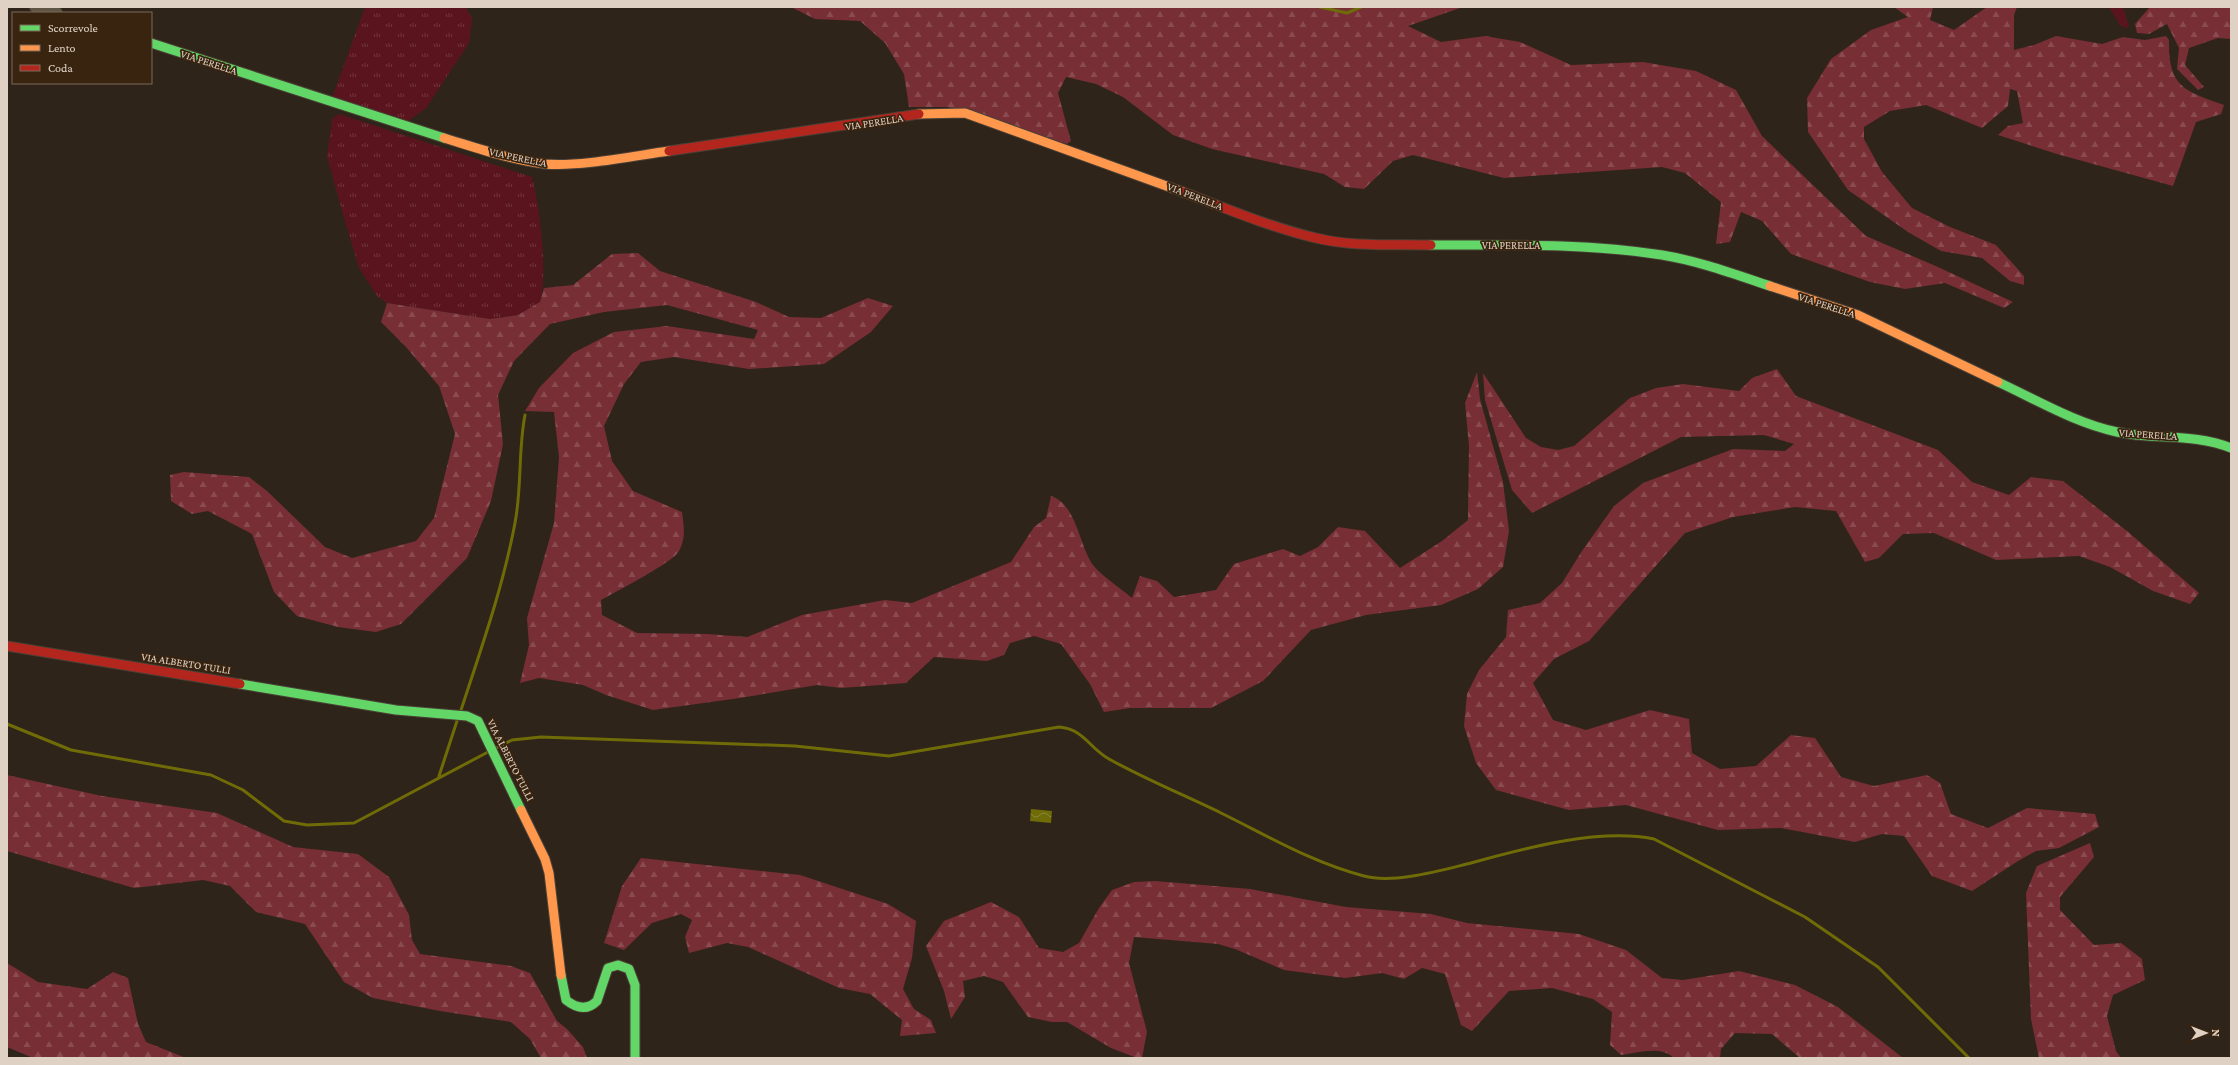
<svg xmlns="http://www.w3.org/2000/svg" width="2238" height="1065" viewBox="0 0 2238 1065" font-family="'Crimson Pro',serif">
  <defs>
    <pattern id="grass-tufts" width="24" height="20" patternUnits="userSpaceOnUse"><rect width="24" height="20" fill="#59141d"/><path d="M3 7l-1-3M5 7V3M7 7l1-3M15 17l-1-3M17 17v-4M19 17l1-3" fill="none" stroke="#71353c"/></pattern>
    <pattern id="forest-firs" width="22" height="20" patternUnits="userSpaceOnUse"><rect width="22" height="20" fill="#772e34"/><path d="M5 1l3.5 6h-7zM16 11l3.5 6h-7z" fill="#8a4b50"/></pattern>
    <pattern id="water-waves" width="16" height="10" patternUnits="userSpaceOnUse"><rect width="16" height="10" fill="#6f6c08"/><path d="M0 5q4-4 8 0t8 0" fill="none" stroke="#8a8736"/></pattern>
  </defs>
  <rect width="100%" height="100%" fill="#2f2419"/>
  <path fill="url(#grass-tufts)" d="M365 7H466L472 19 469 43 426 108 408 121 332 98Z
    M2109 7H2123L2129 27 2125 28 2120 25Z
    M339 114 532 177C540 208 548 273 540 302L518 315 490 319 387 303 377 296 359 268 344 218 327 157 332 119Z"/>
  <path fill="url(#forest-firs)" d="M791 7H1463L1408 26 1441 42 1485 36 1520 42 1571 65 1643 62 1696 71 1736 90 1762 136 1866 236 1938 267 2013 302 2004 308 1945 283 1905 289 1870 282 1791 254 1762 221 1741 212 1730 242 1716 244 1721 202 1685 173 1662 167 1504 178 1413 155 1393 161 1364 189 1345 187 1324 174 1212 149 1173 135 1123 97 1096 84 1066 77 1058 93 1071 141 1067 144 948 107H909L904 74 885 43 860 21 815 19Z
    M1894 7H1933L1930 20 1954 30 1987 7H2017L2014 15V50L2034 45 2056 36 2102 44 2123 37 2145 40 2166 36 2169 40C2168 87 2184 91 2224 105L2221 114 2196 122 2173 186 2057 154 1998 135 2008 126 2023 123 2017 91 2010 89 2008 106 1982 128 1926 105 1890 111 1864 127V139L1882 172 1912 208 1950 227 1996 245 2024 276V285L2010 281 1982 258 1941 251 1908 232 1848 190 1808 132 1807 98 1831 59 1871 30 1908 17Z
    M2150 7H2231V39L2218 38 2189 48 2185 65 2204 87 2198 90 2177 69 2179 48 2167 24 2149 34 2137 33 2135 24Z
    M638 253 660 271 756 302 789 317 821 318 868 298 893 306 871 332 824 364 749 369 674 357 641 362 624 384 604 426 612 461 633 491 682 512C684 527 686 538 679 551 675 561 614 593 601 600L602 615 637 633 707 634 747 637 802 615 885 600 912 603 1011 562 1034 527 1046 518 1051 496C1076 504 1079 543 1091 562 1096 572 1123 590 1132 598L1140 576 1157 581 1174 597 1216 590 1234 564 1283 549 1300 556 1318 547 1338 527 1365 531 1400 568 1442 541 1468 520 1469 446 1465 403 1477 372 1480 399 1503 482 1509 531 1503 567 1478 589 1441 605 1366 615 1311 630 1263 681 1211 708H1130L1104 712 1090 684 1061 644 1034 636 1010 643 1004 655 987 661 934 657 906 683 841 688 817 685 740 698 653 710 606 695 583 685 539 678 520 683 529 645 527 618 554 523 559 457 554 412 525 411 539 388 573 353 614 332 667 326 754 339 758 330 667 305 604 312 550 324 514 361 498 395 503 444 491 501 467 558 401 624 376 632 338 627 297 616 274 592 252 534 208 511 192 514 171 501 170 475 184 472 249 477 267 491 325 547 352 558 416 541 434 518 455 434 439 386 406 347 381 322 387 303 490 319 518 315 540 302 544 288 573 285 612 254Z
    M1777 369 1796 396 1938 450 1972 482 2009 495 2031 477 2063 481 2127 531 2199 593 2190 604 2153 591 2110 567 2079 556 1996 560 1934 533 1903 534 1879 558 1865 562 1836 511 1795 507 1733 517 1685 533 1589 641 1554 659 1533 683 1553 720 1586 730 1650 710 1689 719 1692 753 1720 769 1756 766 1791 735 1815 738 1841 777 1874 786 1927 775 1940 783 1951 814 1988 828 2027 808 2095 814 2099 827 2059 848 2036 851 2018 861 1972 891 1932 876 1904 836 1882 834 1855 842 1781 828 1718 830 1626 805 1569 810 1496 790 1476 763 1464 726 1467 694 1479 670 1506 637 1508 610 1540 603 1562 583 1582 551 1614 506 1643 483 1733 449 1785 451 1794 444 1764 435 1681 437 1532 513 1512 490 1485 400 1483 373 1526 438 1541 447 1558 450 1574 446 1630 398 1656 388 1683 384 1739 391 1752 378Z
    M7 775 102 796 217 813 293 847 358 854 389 877 409 915 412 940 420 954 511 966 530 973 557 1021 567 1029 583 1047 587 1058H541L530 1039 511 1022 440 1011 373 998 344 982 305 924 256 912 230 886 203 880 134 888 7 851Z
    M2090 843 2094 857 2060 897V910L2094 945 2121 943 2142 959 2145 980 2113 995 2107 1016 2116 1051 2121 1058H2039L2031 1019 2026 893 2037 866Z
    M641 858 800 875 888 904 916 921 912 958 903 989 914 1009 931 1020 936 1033 900 1036 902 1020 870 994 839 988 748 947 727 943 689 953 685 937 692 920 681 914 652 923 624 950 604 943 622 886Z
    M1155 881 1250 889 1346 907 1431 914 1467 923 1579 934 1626 950 1662 978 1683 980 1739 971 1795 985 1838 1007 1903 1058H1800L1772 1034 1735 1033 1721 1049 1720 1058H1674C1660 1045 1637 1053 1621 1055L1610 1045 1612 1012 1593 999 1552 988 1509 991 1472 1031 1461 1025 1445 974 1422 968 1404 979 1382 973 1345 978 1284 970 1235 949 1218 944 1134 937 1129 963 1147 1032 1142 1058H1137L1111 1048 1067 1022H1052L1028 1017 1003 982 984 976 963 981 965 997 951 1019 944 991 926 946 944 921 991 902 1019 917 1039 948 1063 952 1079 943 1099 908 1112 890 1134 882Z
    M7 963 38 982 87 989 113 972 128 978 138 1024 146 1042 186 1058H33L7 1047Z"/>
  <path fill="url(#water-waves)" d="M1031 809 1052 811 1051 823 1030 821Z"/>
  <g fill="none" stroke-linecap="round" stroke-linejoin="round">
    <path stroke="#6f6c08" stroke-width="3" d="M1320 7 1347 13 1361 7
      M461 710C481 649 503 587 515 523 522 487 518 451 525 415
      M7 724 71 750 211 775 243 790 284 821 307 825 354 823 488 752
      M496 748 512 740 541 737 795 746 889 756 1059 727C1084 729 1089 748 1109 759 1145 779 1184 795 1221 813 1268 836 1313 863 1364 876 1394 884 1442 870 1471 863 1525 848 1599 828 1654 839L1805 917 1878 967 1969 1058
      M439 776 457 721"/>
    <defs>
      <path id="street" d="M36 7 56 13"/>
      <path id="fast" d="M151 43 444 138
        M1431 245C1508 245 1586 243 1662 255 1699 261 1734 274 1770 286
        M1998 382C2037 400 2075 423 2117 432 2155 440 2194 433 2231 448
        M240 684 396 710 467 716 478 721 521 810
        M561 975 566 1000C576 1008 587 1011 597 1001L608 968 618 965 629 969 635 985V1058"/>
      <path id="slow" d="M919 114 965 113 1183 192
        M444 138C477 148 511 160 545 164 580 167 633 156 669 151
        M1770 286 1858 315 1998 382
        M521 810 545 859 549 873 561 975"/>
      <path id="jam" d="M669 151 919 114
        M1183 192C1227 209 1270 227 1316 238 1353 247 1393 244 1431 245
        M7 646 240 684"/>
    </defs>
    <use href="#street" stroke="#4a4036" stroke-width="14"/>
    <use href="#fast" stroke="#4a4036" stroke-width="11"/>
    <use href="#slow" stroke="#4a4036" stroke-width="11"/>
    <use href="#jam" stroke="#4a4036" stroke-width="11"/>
    <use href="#street" stroke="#605645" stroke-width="12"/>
    <use href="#fast" stroke="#63d668" stroke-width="9"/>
    <use href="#slow" stroke="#ff974d" stroke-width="9"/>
    <use href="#jam" stroke="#b3261e" stroke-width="9"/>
  </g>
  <g text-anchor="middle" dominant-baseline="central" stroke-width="3.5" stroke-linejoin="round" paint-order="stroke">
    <g font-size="11" fill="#e0d1c5" stroke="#39240f">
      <text transform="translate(209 62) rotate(18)">VIA PERELLA</text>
      <text transform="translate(874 122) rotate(-9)">VIA PERELLA</text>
      <text transform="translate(518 157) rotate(12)">VIA PERELLA</text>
      <text transform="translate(1195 196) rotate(21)">VIA PERELLA</text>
      <text x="1511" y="245">VIA PERELLA</text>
      <text transform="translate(1827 305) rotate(18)">VIA PERELLA</text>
      <text transform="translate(2148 434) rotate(4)">VIA PERELLA</text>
      <text transform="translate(186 663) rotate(9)">VIA ALBERTO TULLI</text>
      <text transform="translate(511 760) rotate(63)">VIA ALBERTO TULLI</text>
    </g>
  </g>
  <rect width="2238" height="1065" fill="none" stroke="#e0d1c5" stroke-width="16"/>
  <rect x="12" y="12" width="140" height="72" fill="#39240f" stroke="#7c6958"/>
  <rect x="20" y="25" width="20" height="6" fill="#63d668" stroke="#7c6958"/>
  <text x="48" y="32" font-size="12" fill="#e0d1c5">Scorrevole</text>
  <rect x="20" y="45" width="20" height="6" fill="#ff974d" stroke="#7c6958"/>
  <text x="48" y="52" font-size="12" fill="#e0d1c5">Lento</text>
  <rect x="20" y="65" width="20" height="6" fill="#b3261e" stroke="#7c6958"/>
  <text x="48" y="72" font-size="12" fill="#e0d1c5">Coda</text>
  <g transform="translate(2206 1033) rotate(90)" stroke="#39240f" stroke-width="3" paint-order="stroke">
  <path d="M0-3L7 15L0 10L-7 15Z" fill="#e0d1c5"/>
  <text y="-6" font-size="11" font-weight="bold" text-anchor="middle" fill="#e0d1c5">N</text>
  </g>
</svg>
